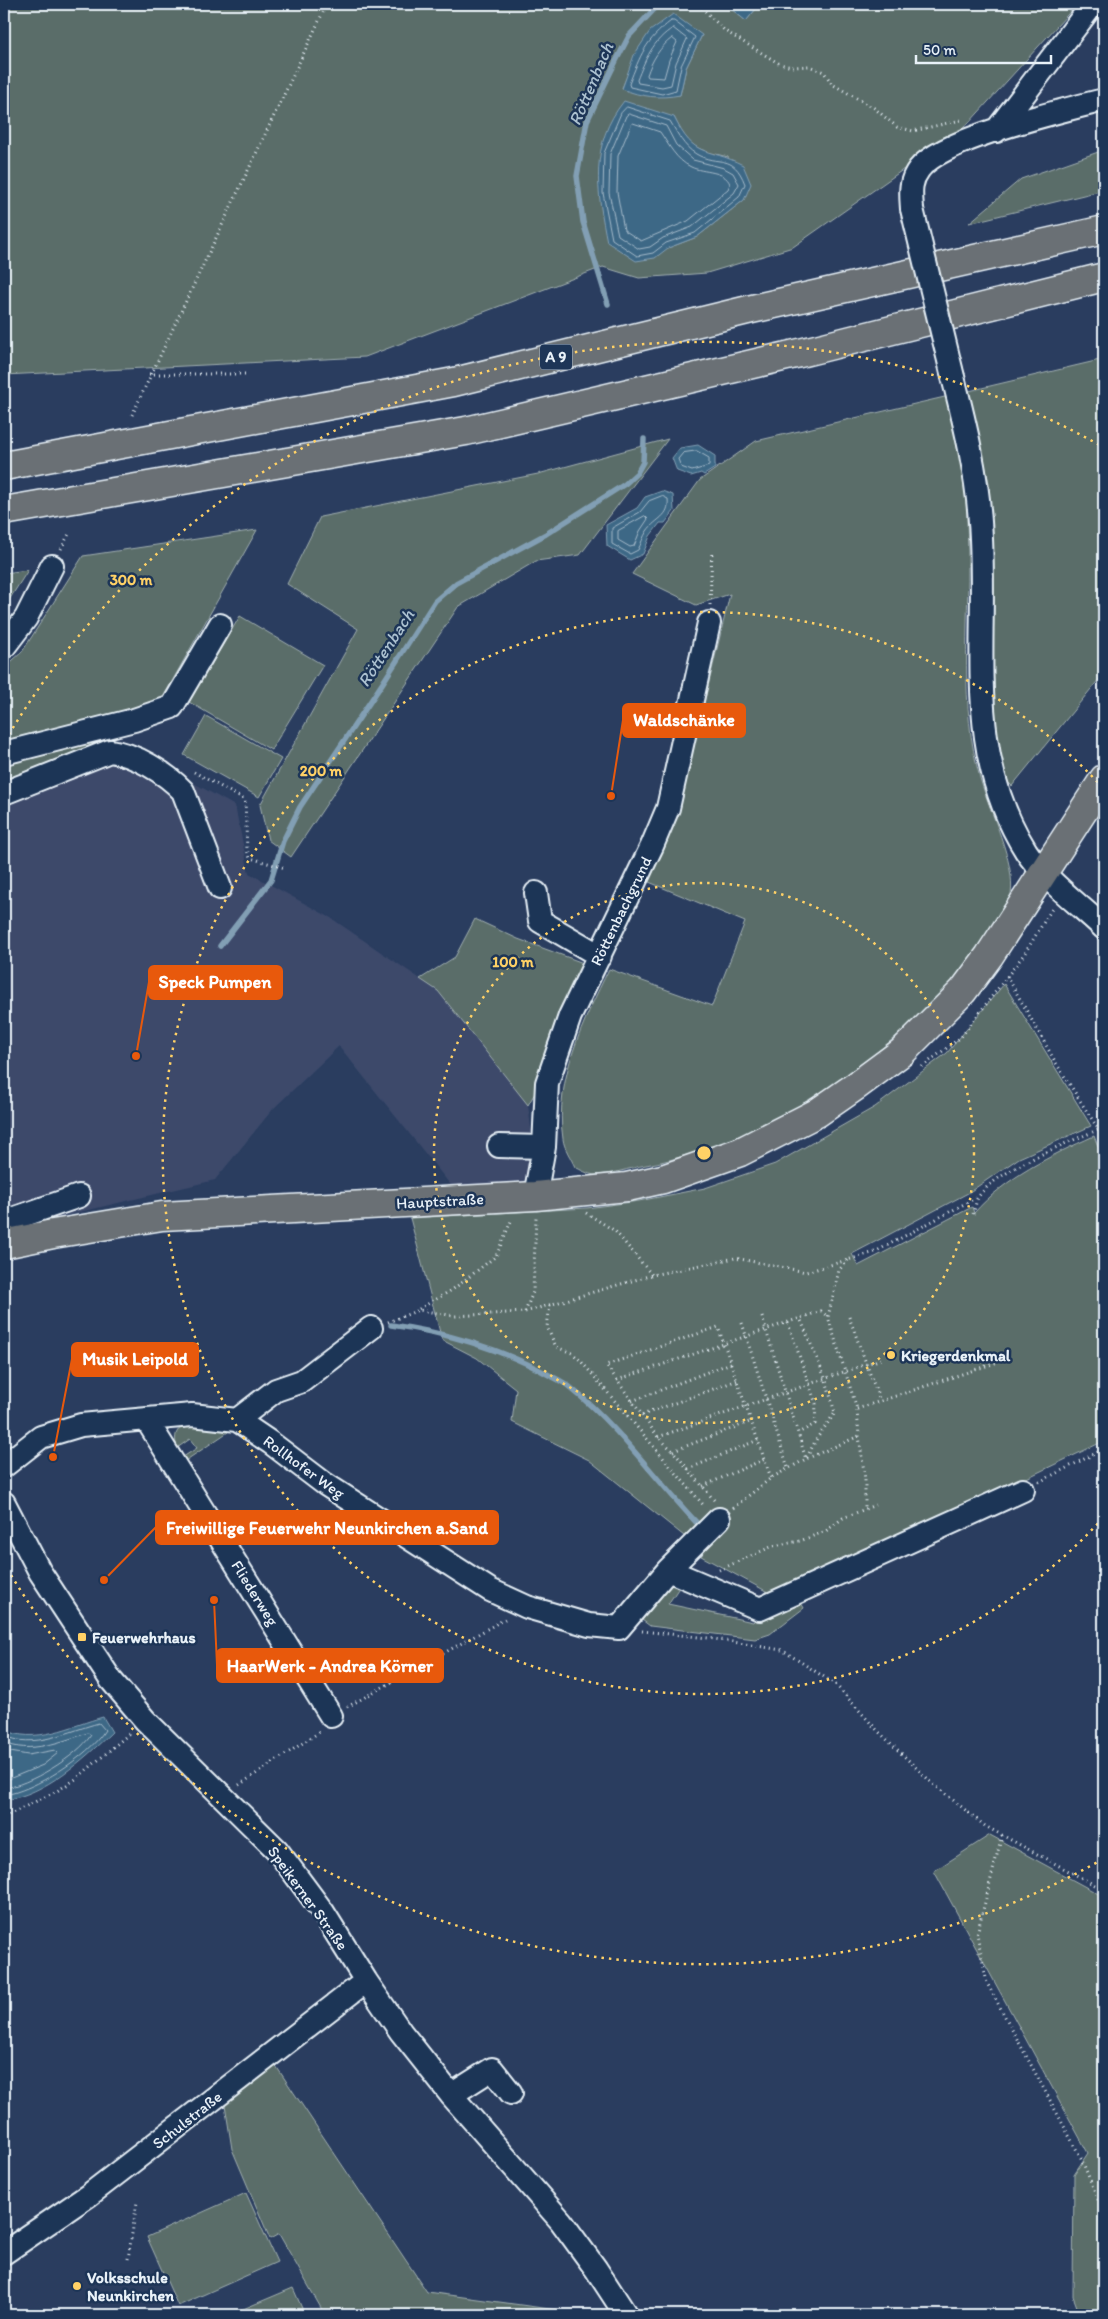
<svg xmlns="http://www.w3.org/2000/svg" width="1108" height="2319" viewBox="0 0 1108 2319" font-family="Itim,sans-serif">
  <rect width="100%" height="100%" fill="#2a3d5f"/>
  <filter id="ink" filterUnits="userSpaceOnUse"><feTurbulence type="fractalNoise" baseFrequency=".02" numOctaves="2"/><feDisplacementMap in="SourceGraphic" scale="10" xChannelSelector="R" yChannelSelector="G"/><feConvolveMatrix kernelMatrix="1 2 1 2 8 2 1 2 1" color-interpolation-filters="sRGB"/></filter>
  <g filter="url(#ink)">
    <path fill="#3c496b" d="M111 737 235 806 249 873 331 918 438 991 528 1105 534 1150 529 1185 453 1188 339 1046 273 1109 215 1180 4 1230V781Z"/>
    <path fill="#5a6d69" stroke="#a1afb0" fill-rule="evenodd" d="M4 4H725L746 21 760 4H1077L968 124 793 247 707 273 639 278 603 267 365 357 4 375ZM702 35 686 68 680 95 622 88 627 76ZM674 117C689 148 695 149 728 157L744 200 697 237 668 248Z
      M1104 150V190L969 223 1021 179Z
      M1104 359V673L1012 786 1003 777 992 716 994 599 989 483 969 391Z
      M949 396C954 423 962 451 965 479 967 503 967 528 968 552 969 627 959 705 980 778 989 810 1016 863 1011 894 1009 906 997 920 990 930 921 1039 773 1142 646 1165 630 1168 610 1175 594 1175 588 1174 581 1170 575 1167 571 1158 564 1148 563 1139 554 1080 584 1020 609 969L712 1006 745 922 649 882 677 817 730 594 696 605 632 574 700 480 756 441Z
      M668 439 580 555 536 561 458 607 291 857 268 840 260 805 358 629 287 584 320 517 538 474Z
      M257 530 162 699 111 737 4 781V668L22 652 83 556Z
      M28 570 4 608V573Z
      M240 616 323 665 271 750 189 702Z
      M206 716 281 759 259 797 184 755Z
      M475 919 518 939 586 964 555 1022 539 1086 528 1105 438 991 420 979 455 957Z
      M1004 984 1091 1126 1019 1158 968 1193 852 1254 858 1266 972 1207 974 1213C1006 1177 1050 1156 1094 1136L1104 1161V1441L777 1597 701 1556 723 1526 689 1540 589 1460 512 1422 516 1389 477 1358 442 1340 410 1218 587 1208 639 1201 705 1188 775 1164 875 1107 947 1053Z
      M197 1424 228 1432 185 1461 183 1457 197 1448 190 1439 177 1448C172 1430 180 1425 197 1424Z
      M668 1581 680 1586 668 1604 753 1622 762 1613 799 1599 804 1608 770 1634 755 1639 650 1626 642 1620Z
      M990 1835 1104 1897V2315H1080L1073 2296 1074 2174 1088 2153 934 1871Z
      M272 2060 427 2292 557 2310 560 2315H325L279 2234 270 2239 232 2149 224 2098Z
      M246 2193 277 2262 178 2306 147 2237Z
      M293 2288 305 2315H229Z"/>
    <path fill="#3e6886" stroke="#829fb4" d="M725 4H760L746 21Z
      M673 14 702 35 686 68 680 95C659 99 642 97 622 89L634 55 650 31Z
      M624 101 674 117C695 160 706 146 743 165L751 184 744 200 697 237 668 248 655 258 636 261 607 242C597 192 589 144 624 101Z
      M698 445 715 456V468L704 475 701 473 691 476 677 471 672 458 680 448Z
      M662 491 673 495 674 511 665 523H660L650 536 643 554 630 560 607 546 606 525 637 508 645 497Z
      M103 1717 112 1732C84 1759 45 1795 4 1800V1729C33 1746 73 1725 103 1717Z"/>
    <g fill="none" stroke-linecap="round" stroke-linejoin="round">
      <path stroke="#a4baca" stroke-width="1" d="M671 21H674L695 37 681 66 676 90 662 94 630 87 629 84C641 54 645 41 671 21Z
        M673 28 687 39 676 63 671 85 662 87 638 83 637 80C645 60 653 40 673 28Z
        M672 38 677 42 669 60 664 78 648 77 647 75C652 60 660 47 672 38Z
        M627 107 670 121C678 134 683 146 696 154 718 167 733 152 745 184L739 197 695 233 666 243 653 253 637 256 612 239 603 193 604 153 621 113Z
        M629 114 666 126 676 145 693 160 724 168 733 173 739 184 734 193 692 227 663 238 650 247 639 249 618 235 609 193 610 154 626 116Z
        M633 123 660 132C669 145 676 160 691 167 703 173 725 170 730 184L728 189 688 221 641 241 624 230 617 192 618 156 631 125Z
        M697 451 709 458V466L692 471 681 467 678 459 683 453Z
        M662 496 668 499C670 517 656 518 647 531 643 537 641 544 638 550L630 554 612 544V528L640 512 649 501Z
        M645 516 648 519 640 531 634 546 630 547 618 540V531Z
        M4 1735C32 1751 71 1730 99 1723L105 1730C89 1756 34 1791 4 1795
        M4 1742C28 1756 64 1740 88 1733L91 1735C78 1756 28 1786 4 1788
        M4 1751 28 1755 55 1750 58 1753 43 1765 4 1781"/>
      <path stroke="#829fb4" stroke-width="5.5" d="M608 304 583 222 577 176 587 121 616 61 629 36 659 4
        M220 946 271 880 283 841 300 807 382 684 435 601 456 583 546 534 625 484 637 473 643 462 644 439
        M391 1325C445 1332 502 1349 549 1375 557 1379 566 1383 572 1389 619 1427 655 1479 696 1522"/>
      <defs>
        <path id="minor" d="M996 131 1093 4
          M912 209C911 193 909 182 919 169 943 138 1064 110 1104 100
          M953 377C965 424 977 473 980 522 989 636 961 748 1026 851 1044 879 1080 905 1104 928
          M4 647 26 618 52 566
          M4 753 134 720 172 707 220 625
          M4 793 110 751C135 754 166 773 183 791L220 888
          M536 893 540 921 600 956
          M499 1146 544 1147
          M535 1196 544 1147 547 1083 570 1016 652 846 668 808 709 623
          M4 1222 79 1196
          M146 1419 331 1716
          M237 1420 276 1390 302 1381 371 1328
          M4 1466 41 1437 81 1425 192 1415 237 1420 271 1443 325 1484 490 1590 527 1607 589 1625 619 1628 668 1570 719 1519
          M4 1503 40 1572 111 1680 145 1720 277 1850 323 1912 366 1981 401 2032 451 2095 561 2221 596 2269 626 2315
          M668 1570 760 1609 1023 1490
          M451 2095 492 2069 511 2093
          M4 2253 89 2195 366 1981"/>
        <path id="major" d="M4 1244 53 1234 162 1216 535 1196 627 1187 663 1179 740 1152 817 1113 856 1086 902 1052 963 991 989 956 1104 779"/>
        <path id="highway" d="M4 466 454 382 752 309 1104 230
          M4 511 466 431 804 352 1104 277"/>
      </defs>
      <use href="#minor" stroke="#e8f1f8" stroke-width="26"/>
      <use href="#major" stroke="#e8f1f8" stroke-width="31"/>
      <use href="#highway" stroke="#e8f1f8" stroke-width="31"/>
      <path stroke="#e8f1f8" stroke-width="3" stroke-dasharray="1 4" stroke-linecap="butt" d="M698 4 725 31 780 64 792 67 809 66 824 72 832 84 874 108 897 127 913 131 961 120
        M149 374H247
        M132 415 327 4
        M61 549 70 532
        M710 605 712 550
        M194 772 245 800 247 850 250 858 285 868
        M1007 976 1056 1063 1104 1138
        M922 1067 961 1037 1025 953 1053 907
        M586 1213 615 1231 652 1275
        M973 1214C975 1208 976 1200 979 1196 997 1170 1071 1141 1100 1129
        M848 1260 839 1270 828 1317 857 1409 859 1436 865 1479V1509
        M550 1305 547 1327 556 1347 572 1353 580 1360 705 1507
        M419 1309 452 1290 496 1256 512 1219
        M525 1312 533 1292 536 1217
        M762 1317 806 1459 859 1436
        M849 1317 880 1401
        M388 1322 419 1310 455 1316 525 1312 652 1275 735 1258 806 1272 875 1252 979 1196
        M742 1323 788 1468
        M788 1323 816 1404 815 1424 800 1432
        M617 1380 821 1311 828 1317
        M632 1401 731 1363
        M857 1409 998 1362
        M642 1415 738 1380
        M658 1437 881 1359
        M673 1451 752 1421
        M688 1469 758 1440
        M1039 1482 1104 1449
        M703 1486 765 1459
        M714 1500 673 1451 658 1437 606 1365 718 1327 771 1478
        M733 1508 771 1478 806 1459 817 1438 835 1413 826 1380 800 1318
        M719 1570 773 1546 800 1541 826 1531 843 1518 875 1505
        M642 1631 708 1638 782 1650 835 1684 877 1730 931 1782 985 1826 1104 1890
        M347 1707 505 1619
        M239 1785 321 1731
        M4 1817 57 1791 76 1779 131 1732
        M1002 1835 977 1934 987 1983 1081 2158 1104 2214
        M128 2259 137 2202"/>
      <use href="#minor" stroke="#1d3557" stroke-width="22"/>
      <use href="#major" stroke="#6a7074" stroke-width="28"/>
      <use href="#highway" stroke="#6a7074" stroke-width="28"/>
      <defs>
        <path id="minor-bridge" d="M912 209 953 377"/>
      </defs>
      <use href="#minor-bridge" stroke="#e8f1f8" stroke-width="26" stroke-linecap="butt"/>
      <use href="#minor-bridge" stroke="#1d3557" stroke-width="22"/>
    </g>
  </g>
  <g fill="none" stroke="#ffd166" stroke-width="2.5" stroke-dasharray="2.5 5">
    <circle cx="704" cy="1153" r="270"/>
    <path d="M1103 1518A541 541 0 1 1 1103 788"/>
    <path d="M1103 1859A811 811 0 0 1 5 1565M5 741A811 811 0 0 1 1103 447"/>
  </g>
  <g fill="#ffd166" stroke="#1d3557" stroke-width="2">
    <circle cx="891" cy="1355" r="5"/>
    <rect x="77" y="1632" width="10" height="10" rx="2.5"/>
    <circle cx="77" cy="2286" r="5"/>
  </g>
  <g text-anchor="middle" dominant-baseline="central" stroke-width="5" stroke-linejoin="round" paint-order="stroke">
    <rect fill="#1d3557" stroke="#abb9c8" stroke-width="1" x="540" y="344.5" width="32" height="25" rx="4"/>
    <g font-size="15" font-weight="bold" fill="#e8f1f8">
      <text x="556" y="357">A 9</text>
    </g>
    <g font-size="16" fill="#e8f1f8" stroke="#1d3557">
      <text transform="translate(621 911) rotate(-64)">Röttenbachgrund</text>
      <text transform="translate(440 1201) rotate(-3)">Hauptstraße</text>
      <text transform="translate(304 1467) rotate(36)">Rollhofer Weg</text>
      <text transform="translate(255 1593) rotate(58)">Fliederweg</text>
      <text transform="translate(308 1898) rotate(54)">Speikerner Straße</text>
      <text transform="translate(187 2120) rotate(-38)">Schulstraße</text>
    </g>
    <g font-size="16" font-weight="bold" fill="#e8f1f8" stroke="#1d3557" text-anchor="start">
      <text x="901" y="1355">Kriegerdenkmal</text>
      <text x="92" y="1637">Feuerwehrhaus</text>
      <text x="87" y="2277">Volksschule<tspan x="87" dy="18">Neunkirchen</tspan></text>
    </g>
    <g font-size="18" font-style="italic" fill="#acc1d0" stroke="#1d3557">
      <text transform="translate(591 84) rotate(-67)">Röttenbach</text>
      <text transform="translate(386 648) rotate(-57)">Röttenbach</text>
    </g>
  </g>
  <circle cx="704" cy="1153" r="8" fill="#ffd166" stroke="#1d3557" stroke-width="2.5"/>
  <g font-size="15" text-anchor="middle" font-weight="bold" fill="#ffd166" stroke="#1d3557" stroke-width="5" stroke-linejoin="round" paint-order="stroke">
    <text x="131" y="585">300 m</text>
    <text x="321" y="776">200 m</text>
    <text x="513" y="967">100 m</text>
  </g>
  <path fill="none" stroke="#e8590c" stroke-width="2" d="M611 796L623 720M136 1056L149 982M53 1457L72 1359M104 1580L156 1527M214 1600L217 1665"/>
  <g fill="#e8590c" stroke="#1d3557" stroke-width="2">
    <circle cx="611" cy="796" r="5"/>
    <circle cx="136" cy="1056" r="5"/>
    <circle cx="53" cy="1457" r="5"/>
    <circle cx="104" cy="1580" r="5"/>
    <circle cx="214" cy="1600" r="5"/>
  </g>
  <g fill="#e8590c" stroke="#e8590c" stroke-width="2">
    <rect x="623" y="704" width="122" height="33" rx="5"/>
    <rect x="149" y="966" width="133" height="33" rx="5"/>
    <rect x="72" y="1343" width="126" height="33" rx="5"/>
    <rect x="156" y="1511" width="342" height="33" rx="5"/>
    <rect x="217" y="1649" width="226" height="33" rx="5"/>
  </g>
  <g font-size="18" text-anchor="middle" font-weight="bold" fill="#fff">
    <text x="684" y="726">Waldschänke</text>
    <text x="215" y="988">Speck Pumpen</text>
    <text x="135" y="1365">Musik Leipold</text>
    <text x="327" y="1534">Freiwillige Feuerwehr Neunkirchen a.Sand</text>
    <text x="330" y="1672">HaarWerk - Andrea Körner</text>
  </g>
  <rect width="1108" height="2319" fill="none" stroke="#1d3557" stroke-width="20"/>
  <rect x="10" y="10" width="1088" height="2299" fill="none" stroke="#e8f1f8" stroke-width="2" filter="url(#ink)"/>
  <path d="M916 55v8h135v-8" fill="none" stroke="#e8f1f8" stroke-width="2.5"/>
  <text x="923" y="55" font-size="15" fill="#e8f1f8" stroke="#1d3557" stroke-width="4" paint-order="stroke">50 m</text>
</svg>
